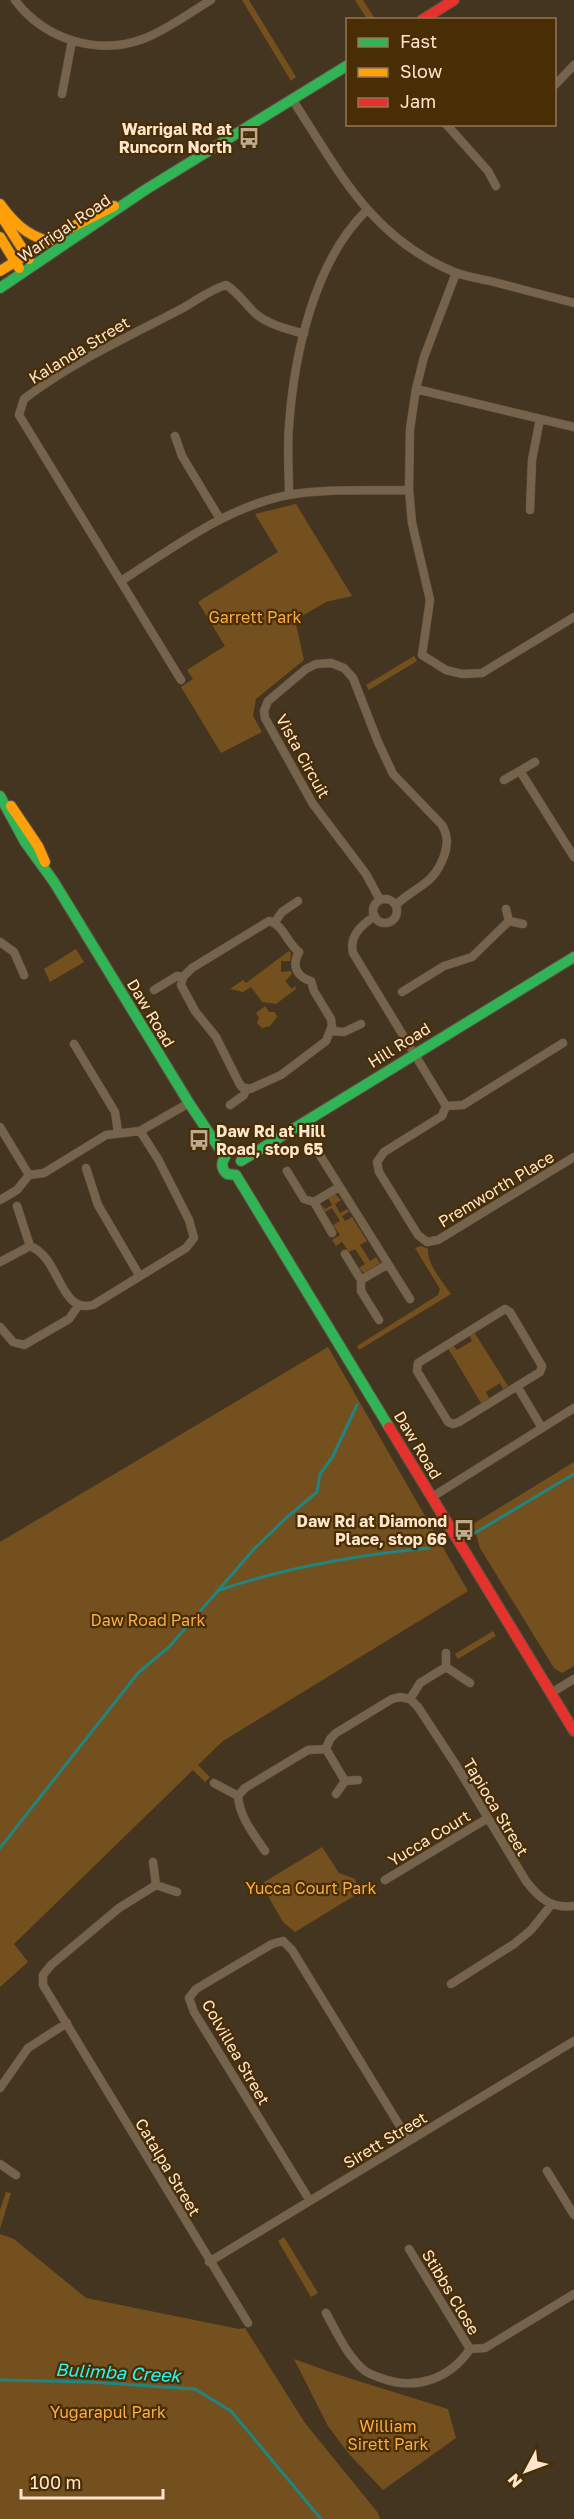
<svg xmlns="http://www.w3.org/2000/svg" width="574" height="2519" viewBox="0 0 574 2519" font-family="'Golos Text',sans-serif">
  <rect width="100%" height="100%" fill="#443521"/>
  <path fill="#74501f" d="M242 0H249L296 77 291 81Z
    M355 0H363L375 19H367Z
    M296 504 352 596 326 602 295 620 304 660 256 699 253 716 262 732 221 753 181 687 193 679 187 670 225 646 198 602 278 552 255 514Z
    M414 656 417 661 369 690 366 685Z
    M76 949 84 962 50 982 44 969Z
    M289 951 291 953 290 961H281V972L291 971 292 974 285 981 292 989 295 986 296 989 276 1004 262 1002 251 987 243 992 230 989 243 980 246 983Z
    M265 1006 269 1012H275L277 1017 270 1026 262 1028 257 1023 259 1018 256 1013Z
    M335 1194 341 1200 335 1204 340 1213 347 1209 349 1212 342 1216 345 1221 352 1217 367 1241 360 1245 370 1261 376 1257 380 1263 364 1273 359 1268 365 1264 355 1249 349 1252 342 1242 336 1246 332 1240 340 1235 333 1225 340 1221 332 1208 325 1212 320 1203 325 1209 332 1205 328 1198Z
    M421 1246 428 1249C427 1264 442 1281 451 1294L359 1350 357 1346 438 1295 440 1289 415 1248Z
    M474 1332 508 1386 503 1389 500 1383 486 1392 489 1398 481 1403 448 1348 453 1345 457 1350 472 1341 469 1334Z
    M328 1347 468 1591 223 1741 198 1765 210 1777 205 1782 193 1770 14 1944 28 1962 0 1987V1542Z
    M574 1462V1666L562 1673 554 1668 480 1548 473 1524Z
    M493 1631 496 1636 458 1659 455 1654Z
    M322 1847 339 1873 355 1879 359 1893 295 1932 283 1922 261 1884Z
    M6 2192 11 2193 0 2229V2210Z
    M0 2234 14 2239 86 2298 239 2329 245 2328 305 2423 378 2513 380 2519H0Z
    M284 2237 318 2293 311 2297 278 2241Z
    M294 2359 336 2374 448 2409 456 2438 383 2490 349 2454 328 2426Z"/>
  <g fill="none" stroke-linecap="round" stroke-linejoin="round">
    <path stroke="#21857f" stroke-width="3" d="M473 1534 574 1474
      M217 1591C286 1567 357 1555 429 1548
      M0 1848 138 1673 170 1646 254 1549 286 1518 317 1492 320 1474 332 1458 357 1405
      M0 2380 90 2382 195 2389 231 2411 321 2519"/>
    <defs>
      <path id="street" d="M15 0C44 39 97 56 143 39 167 30 189 13 211 0
        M555 85 574 65
        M62 94 72 41
        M292 99C339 171 370 237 454 272 467 277 481 279 494 282 521 289 547 296 574 303
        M446 124 488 171 496 186
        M456 273 424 357 416 389 410 429 409 490 412 523 430 600 422 655 446 670 462 674 482 673 574 617
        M416 389 574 427
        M175 436 182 456 220 519
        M289 495C289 472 287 449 289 426 294 355 314 262 366 211
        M530 510 532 460 540 419
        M121 581C173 548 226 507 288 495 327 488 369 491 409 490
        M181 680 19 415 24 399C72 362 128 337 181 309 196 301 209 290 226 285 238 292 245 304 256 314 269 325 288 329 304 334
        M520 771 574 857
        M504 780 535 762
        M373 911a12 12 0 1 1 24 0a12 12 0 1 1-24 0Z
        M380 900 366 874 313 804 265 718 264 711 268 701 306 669 316 664 331 663 344 668 353 678 378 742 393 774 442 825C448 836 448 844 444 856 433 886 417 885 396 905
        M506 909 509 921 523 924
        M375 916C361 925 349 936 353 953L446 1106 442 1116 384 1152 377 1162 379 1172 418 1235 427 1242 438 1240 574 1157
        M269 921C283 924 287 943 299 952 291 966 297 977 311 981L314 991 331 1019 332 1026 326 1041 281 1075 250 1089 242 1087 239 1083 216 1037 195 1011 181 985 183 977 192 968Z
        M275 922 282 912 298 901
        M0 942 14 952 24 975
        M154 990 177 976 183 977
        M402 992 444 966 472 957 509 921
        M331 1031 344 1032 361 1024
        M74 1044 115 1112 118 1132
        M230 1105 244 1095 246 1088
        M446 1106 463 1105 563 1043
        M0 1127 29 1175
        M318 1152 410 1299
        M86 1168 98 1205 139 1275
        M287 1171 304 1199 314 1202
        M0 1200 17 1190 29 1175 44 1173 106 1135 140 1131 189 1103
        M17 1206 30 1246
        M332 1233 314 1202 339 1187
        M345 1254 361 1280 388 1264
        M0 1262 30 1246C61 1258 59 1314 93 1305L186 1248 194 1238 189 1220 158 1159 140 1131
        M361 1280V1291L379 1320
        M505 1309 510 1312 542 1366 540 1372 459 1422 453 1424 448 1422 417 1371 418 1363Z
        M0 1327 13 1342 24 1345 69 1319 78 1306
        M517 1386 542 1428
        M432 1497 574 1408
        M446 1653V1667L470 1683
        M551 1693 574 1679
        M410 1699 418 1707 456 1765 526 1881C539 1898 551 1909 574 1906
        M326 1749 345 1781
        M214 1783 238 1796
        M336 1794 345 1781 358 1780
        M265 1851C253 1833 240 1818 238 1796L245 1788 308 1750 326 1749 330 1739 336 1733 392 1699 400 1697 410 1699 420 1683 446 1667
        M153 1862 156 1885 177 1892
        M385 1880 488 1818
        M156 1885 119 1908 51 1965 43 1975V1985L248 2323
        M451 1984 514 1944 531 1930 551 1905
        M0 2088 28 2048 67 2023
        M0 2164 16 2175
        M547 2171 574 2215
        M310 2201 194 2012 189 1998 196 1989 272 1944 283 1941 292 1950 409 2141
        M409 2249 470 2349
        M209 2262 574 2041
        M326 2313C337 2333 347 2356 365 2371 369 2374 376 2376 381 2378 415 2391 450 2379 470 2349L485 2348 574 2294"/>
      <path id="fast" d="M0 288 145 190 348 65
        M0 796 25 842 54 882 189 1103 225 1157
        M225 1157C221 1163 221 1169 227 1174L236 1175
        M241 1161 574 957
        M236 1175 389 1427"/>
      <path id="slow" d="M0 204C13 222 26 235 48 241
        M0 214 29 259
        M0 237 19 268
        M0 271 72 227 114 206
        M11 806 38 846 45 862"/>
      <path id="jam" d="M422 20 454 0
        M389 1427 574 1731"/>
    </defs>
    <use href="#street" stroke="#605343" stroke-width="9"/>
    <use href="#fast" stroke="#605343" stroke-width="12"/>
    <use href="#slow" stroke="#605343" stroke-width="12"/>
    <use href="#jam" stroke="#605343" stroke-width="12"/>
    <use href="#street" stroke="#75634b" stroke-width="8"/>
    <use href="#fast" stroke="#30b455" stroke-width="10"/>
    <use href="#slow" stroke="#ff9f0a" stroke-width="10"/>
    <use href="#jam" stroke="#e5322d" stroke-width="10"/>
  </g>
  <defs>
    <symbol id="bus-bare" viewBox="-9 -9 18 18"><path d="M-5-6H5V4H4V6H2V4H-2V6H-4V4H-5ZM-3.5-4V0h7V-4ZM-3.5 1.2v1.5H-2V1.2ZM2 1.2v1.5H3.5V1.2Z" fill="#bda890" stroke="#482d05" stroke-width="2.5" paint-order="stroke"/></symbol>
  </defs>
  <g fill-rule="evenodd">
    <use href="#bus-bare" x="234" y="123" width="30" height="30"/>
    <use href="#bus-bare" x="184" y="1125" width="30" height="30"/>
    <use href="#bus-bare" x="449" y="1515" width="30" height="30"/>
  </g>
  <g text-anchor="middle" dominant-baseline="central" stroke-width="4.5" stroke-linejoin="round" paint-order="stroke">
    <g font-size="16" font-weight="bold" fill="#fee6cc" stroke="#482d05" text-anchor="end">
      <text x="232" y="129">Warrigal Rd at<tspan x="232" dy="18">Runcorn North</tspan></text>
      <text x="216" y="1131" text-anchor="start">Daw Rd at Hill<tspan x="216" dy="18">Road, stop 65</tspan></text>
      <text x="447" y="1521">Daw Rd at Diamond<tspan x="447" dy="18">Place, stop 66</tspan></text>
    </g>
    <g font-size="16" fill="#fee6cc" stroke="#482d05">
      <text transform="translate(64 228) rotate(-34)">Warrigal Road</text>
      <text transform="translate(79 350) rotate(-31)">Kalanda Street</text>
      <text transform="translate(303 756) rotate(61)">Vista Circuit</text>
      <text transform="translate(151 1013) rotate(59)">Daw Road</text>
      <text transform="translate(399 1045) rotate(-32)">Hill Road</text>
      <text transform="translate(496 1189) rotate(-31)">Premworth Place</text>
      <text transform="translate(418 1445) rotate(59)">Daw Road</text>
      <text transform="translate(496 1807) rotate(59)">Tapioca Street</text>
      <text transform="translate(429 1838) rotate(-31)">Yucca Court</text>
      <text transform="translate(236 2052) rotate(60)">Colvillea Street</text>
      <text transform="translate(385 2140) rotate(-31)">Sirett Street</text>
      <text transform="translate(168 2167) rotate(59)">Catalpa Street</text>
      <text transform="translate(451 2292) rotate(59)">Stibbs Close</text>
    </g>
    <g font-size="16" fill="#fbac41" stroke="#482d05">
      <text x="255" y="617">Garrett Park</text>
      <text x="148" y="1620">Daw Road Park</text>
      <text x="311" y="1888">Yucca Court Park</text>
      <text x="108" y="2412">Yugarapul Park</text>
      <text x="388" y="2426">William<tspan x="388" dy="18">Sirett Park</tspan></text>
    </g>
    <g font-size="18" font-style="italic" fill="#25f9f1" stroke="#482d05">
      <text transform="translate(118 2372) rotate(3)">Bulimba Creek</text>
    </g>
  </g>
  <rect x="346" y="18" width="210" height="108" fill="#482d05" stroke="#917755" stroke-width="1.5"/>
  <rect x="358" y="38" width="30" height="9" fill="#30b455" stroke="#917755" stroke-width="1.5"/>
  <text x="400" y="48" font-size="18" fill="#fee6cc">Fast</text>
  <rect x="358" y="68" width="30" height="9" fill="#ff9f0a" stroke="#917755" stroke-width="1.5"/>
  <text x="400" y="78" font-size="18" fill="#fee6cc">Slow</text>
  <rect x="358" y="98" width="30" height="9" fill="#e5322d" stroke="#917755" stroke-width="1.5"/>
  <text x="400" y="108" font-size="18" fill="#fee6cc">Jam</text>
  <g transform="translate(526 2471) rotate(229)" stroke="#482d05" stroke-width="4.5" paint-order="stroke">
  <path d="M0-4.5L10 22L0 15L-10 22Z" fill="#fee6cc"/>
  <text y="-9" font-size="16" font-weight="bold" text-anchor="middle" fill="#fee6cc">N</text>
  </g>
  <path d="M21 2489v9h142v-9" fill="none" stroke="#fee6cc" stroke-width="3"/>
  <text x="30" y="2489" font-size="18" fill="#fee6cc" stroke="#482d05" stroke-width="4.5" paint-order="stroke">100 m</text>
</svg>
